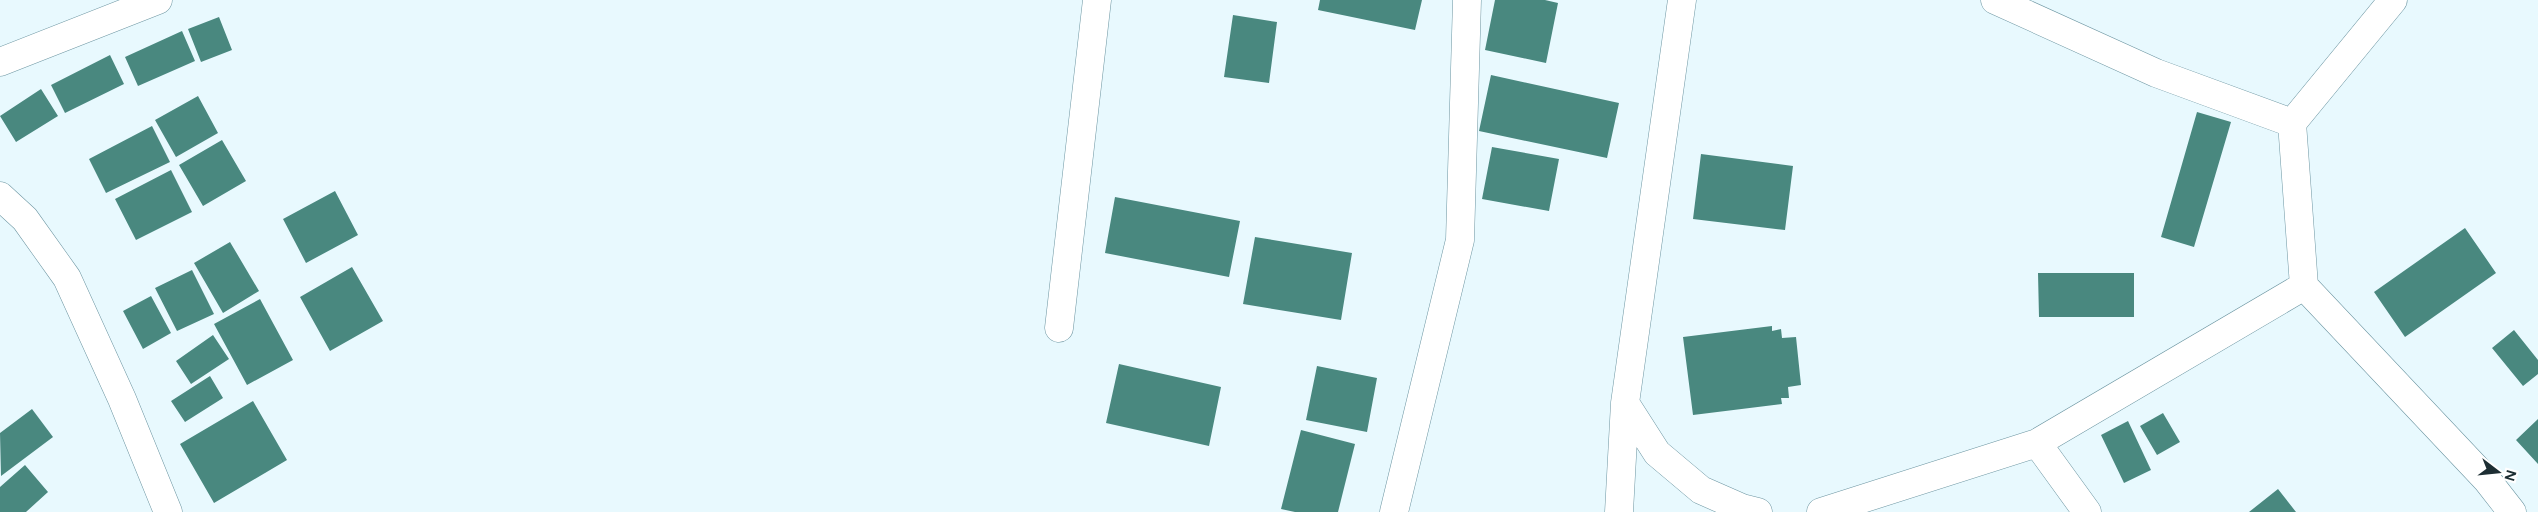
<svg xmlns="http://www.w3.org/2000/svg" width="2538" height="512" viewBox="0 0 2538 512" font-family="Figtree,sans-serif">
  <rect width="100%" height="100%" fill="#e8f9fe"/>
  <path fill="#49887f" d="M1320 0H1422L1415 30 1318 10Z
    M1495 0H1545L1558 3 1546 63 1485 50Z
    M1233 15 1277 22 1269 83 1224 77Z
    M219 17 232 50 201 62 188 29Z
    M182 31 195 61 138 86 125 57Z
    M110 55 124 84 65 113 51 85Z
    M1491 75 1619 103 1607 158 1479 131Z
    M41 89 58 116 16 142 0 116Z
    M198 96 218 133 176 157 155 120Z
    M2197 112 2231 122 2194 247 2161 237Z
    M152 126 170 162 106 193 89 159Z
    M222 140 246 181 203 206 179 165Z
    M1492 147 1559 159 1549 211 1482 199Z
    M1701 154 1793 166 1785 230 1693 219Z
    M171 170 192 212 136 240 115 199Z
    M335 191 358 235 306 263 283 219Z
    M1115 197 1240 221 1229 277 1105 253Z
    M2465 228 2496 273 2405 337 2374 292Z
    M1255 237 1352 253 1341 320 1243 304Z
    M230 242 259 291 223 313 194 263Z
    M352 267 383 321 330 351 300 297Z
    M192 270 214 314 177 331 155 288Z
    M2038 273H2134V317H2039Z
    M151 296 171 333 143 349 123 311Z
    M260 299 293 360 247 385 214 324Z
    M1772 326V331L1781 329 1782 338 1796 337 1801 385 1788 387 1789 398H1781L1782 404 1693 415 1683 337Z
    M2514 330 2538 360V374L2523 386 2492 348Z
    M213 335 229 359 191 384 176 361Z
    M1119 364 1221 387 1209 446 1106 423Z
    M1317 366 1377 378 1367 432 1306 420Z
    M210 376 223 398 185 422 171 401Z
    M253 401 287 460 214 503 180 444Z
    M32 409 53 437 1 476 0 433Z
    M2163 413 2180 442 2157 455 2140 426Z
    M2538 419V464L2516 440Z
    M2128 421 2151 470 2124 483 2101 435Z
    M1301 430 1355 444 1338 512H1295L1281 509Z
    M25 465 48 492 26 512H0V487Z
    M2278 489 2296 512H2249Z"/>
  <g fill="none" stroke-linecap="round" stroke-linejoin="round">
    <defs>
      <path id="street" d="M1995 0 2156 73 2292 123
        M2393 0 2292 123 2304 286 2487 480 2512 512
        M0 62 158 0
        M0 196 25 219 67 278 122 399 168 512
        M1059 328 1097 0
        M1625 403 1657 453 1701 490 1742 508 1758 512
        M2037 443 2087 512
        M1394 512 1460 240 1467 0
        M1619 512 1625 403 1682 0
        M1821 512 2037 443 2304 286"/>
    </defs>
    <use href="#street" stroke="#6d96a2" stroke-width="29"/>
    <use href="#street" stroke="#fff" stroke-width="28"/>
  </g>
  <g transform="translate(2498 472) rotate(106)" stroke="#ffffff" stroke-width="4" paint-order="stroke">
  <path d="M0-4L9 19L0 12L-9 19Z" fill="#1d2e33"/>
  <text y="-8" font-size="14" font-weight="bold" text-anchor="middle" fill="#1d2e33">N</text>
  </g>
</svg>
